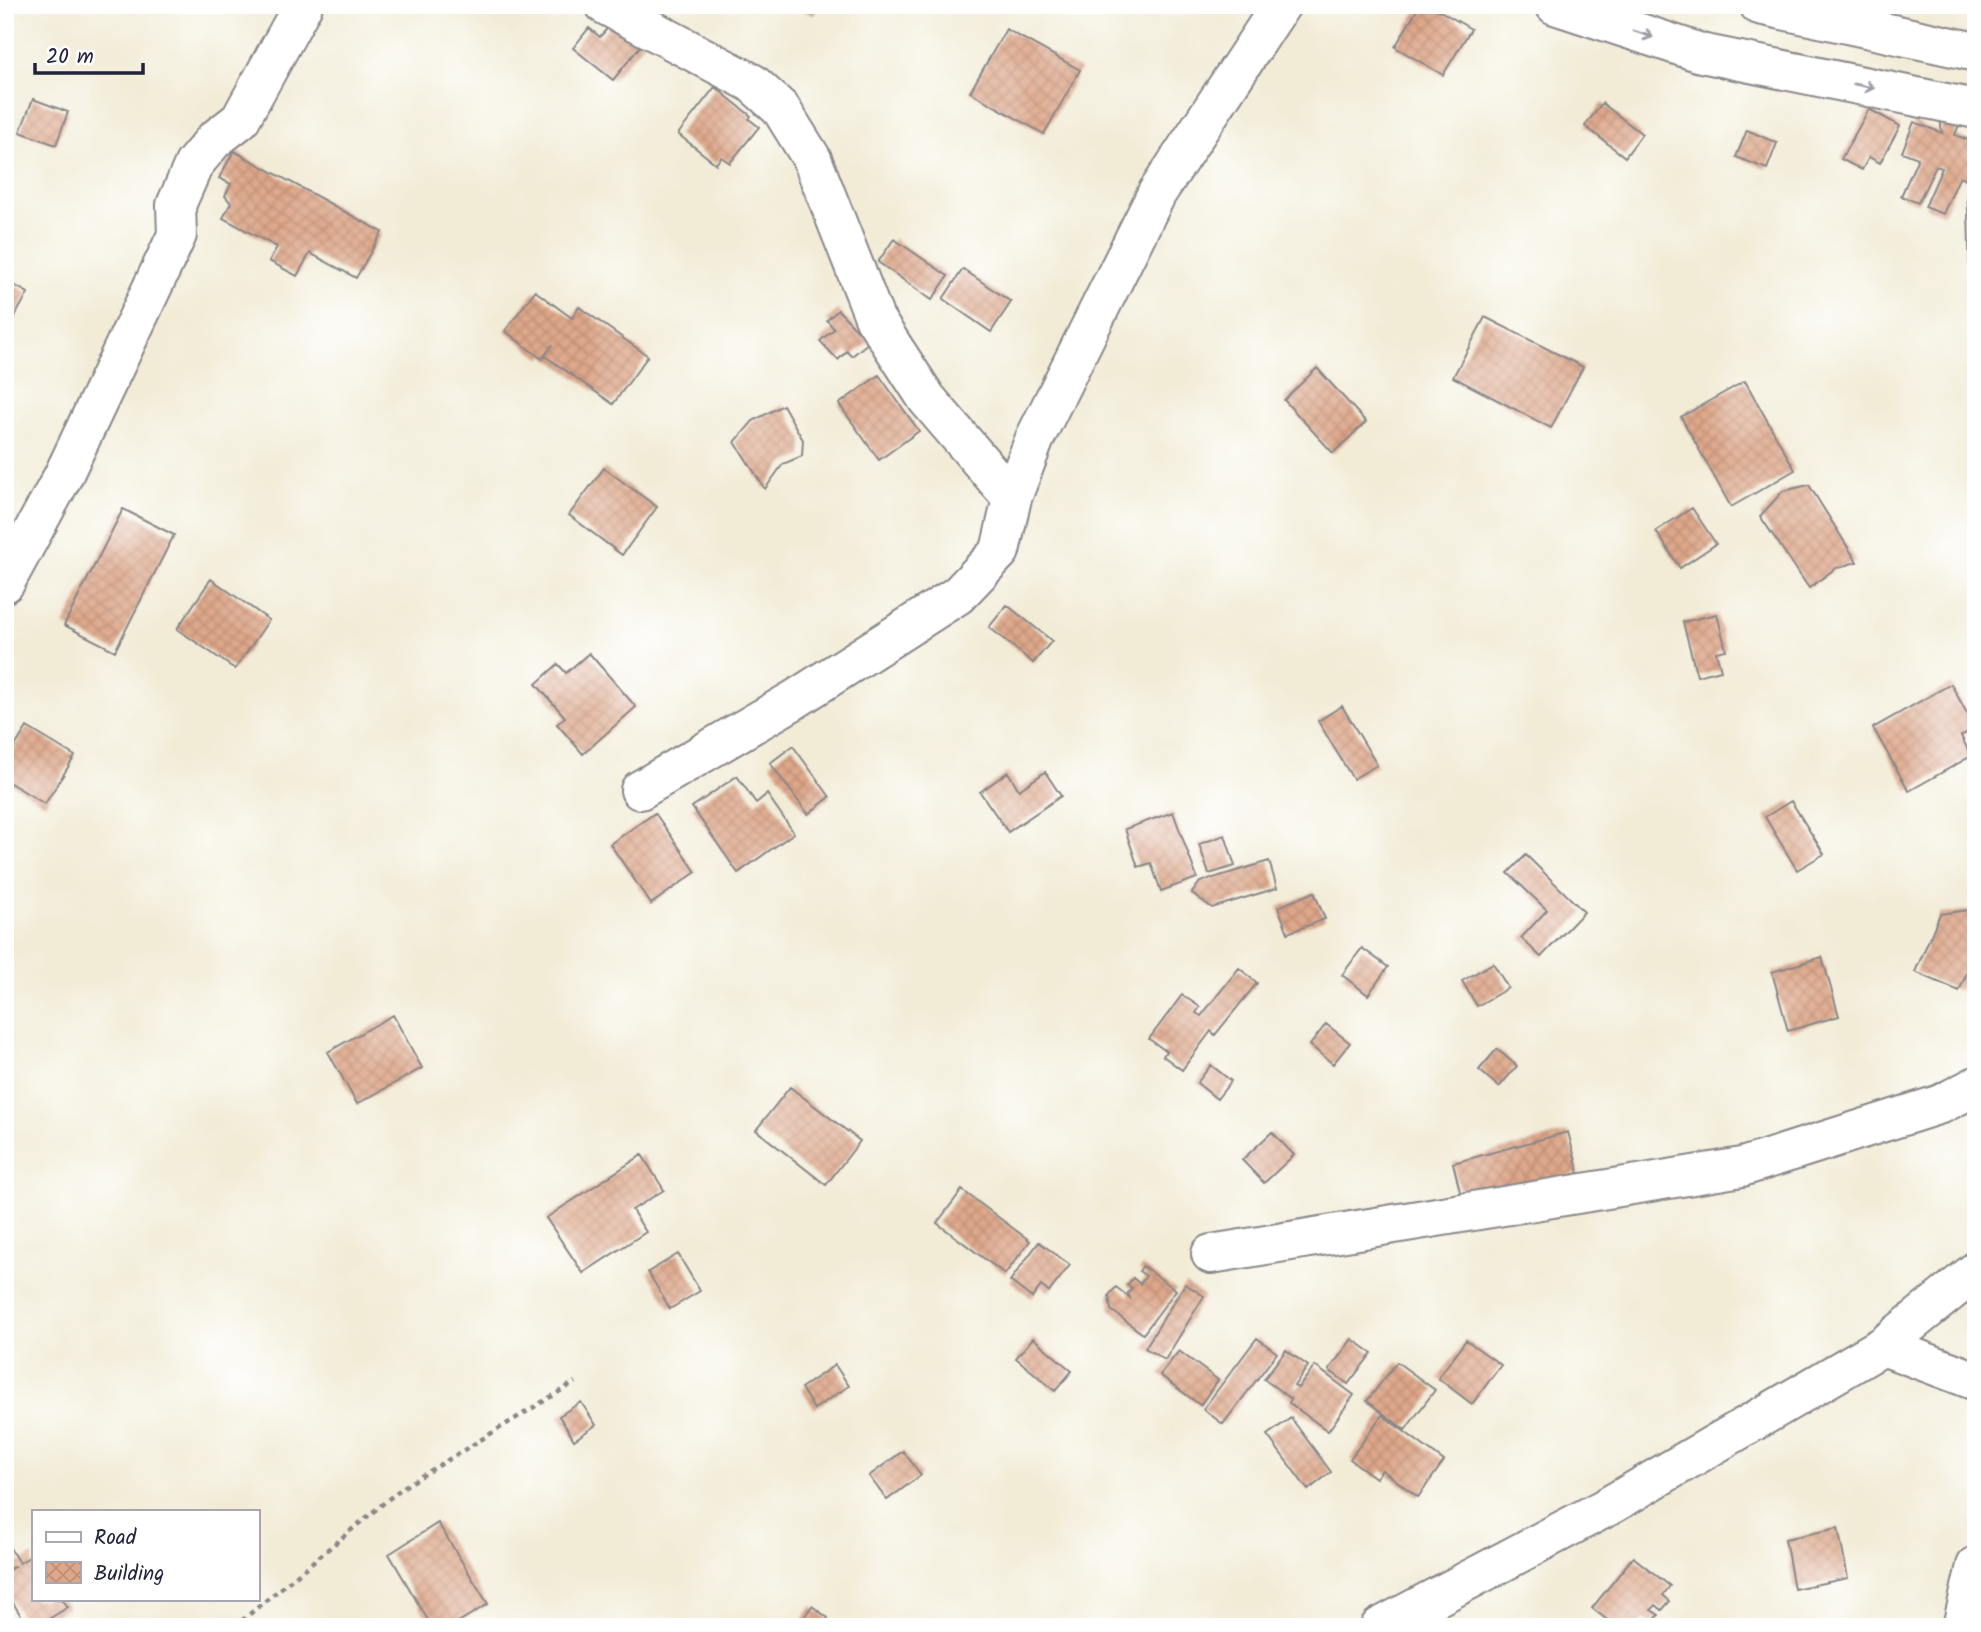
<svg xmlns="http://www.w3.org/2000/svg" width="1981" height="1632" viewBox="0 0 1981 1632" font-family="Kalam,sans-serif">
  <defs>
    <pattern id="building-cross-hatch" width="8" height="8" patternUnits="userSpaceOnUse" patternTransform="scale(1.75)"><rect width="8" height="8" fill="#dea789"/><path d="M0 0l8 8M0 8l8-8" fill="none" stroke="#be8f77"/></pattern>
  </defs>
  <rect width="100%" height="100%" fill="#fff"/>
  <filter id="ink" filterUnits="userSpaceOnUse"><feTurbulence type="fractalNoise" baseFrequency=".0143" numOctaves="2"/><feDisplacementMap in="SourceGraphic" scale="14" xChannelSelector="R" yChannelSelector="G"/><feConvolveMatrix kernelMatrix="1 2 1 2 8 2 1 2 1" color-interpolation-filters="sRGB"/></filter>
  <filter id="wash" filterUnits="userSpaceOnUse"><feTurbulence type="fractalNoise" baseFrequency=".00686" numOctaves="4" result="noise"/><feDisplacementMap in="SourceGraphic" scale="28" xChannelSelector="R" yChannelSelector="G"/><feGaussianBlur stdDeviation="1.57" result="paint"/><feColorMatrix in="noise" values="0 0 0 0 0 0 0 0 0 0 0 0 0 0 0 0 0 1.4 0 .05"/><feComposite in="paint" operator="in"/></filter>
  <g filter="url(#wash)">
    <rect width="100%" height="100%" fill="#f2ecd7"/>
    <g id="blocks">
      <path fill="url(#building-cross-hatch)" d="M788 5H817L814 15Z
        M1420 5H1430L1471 29 1443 75 1395 47Z
        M614 20 643 43 613 80 573 48 589 28 600 37Z
        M1006 29 1080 70 1044 134 970 92Z
        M715 87 751 116 749 119 759 127 730 163 721 157 716 164 678 134Z
        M33 99 68 112 56 145 20 132Z
        M1602 103 1642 134 1625 157 1585 126Z
        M1869 109 1900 126 1880 163 1869 157 1862 170 1841 159Z
        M1940 118 1959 125 1955 135 1976 143V310H1971L1967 179 1960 176 1943 214 1925 207 1942 168 1936 166 1918 203 1901 196 1918 158 1902 152 1914 122 1942 133Z
        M1747 130 1777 143 1767 169 1736 157Z
        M234 151 382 232 356 278 310 253 297 276 269 261 277 247 223 218 231 203 225 196 231 184 219 178Z
        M894 239 948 276 932 300 878 262Z
        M963 269 1011 302 991 332 943 299Z
        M5 280 28 293 5 334Z
        M535 291 572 318 579 307 648 356 613 404 545 356 553 344 542 359 505 331Z
        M838 310 869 342 852 356 847 351 838 360 820 341 834 329 827 320Z
        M1485 317 1583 367 1551 428 1453 377Z
        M1317 368 1366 422 1333 453 1284 400Z
        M879 375 919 431 879 460 839 404Z
        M1745 381 1795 470 1731 507 1681 417Z
        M783 405 803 440 802 456 783 464 765 489 735 442 753 421Z
        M604 468 657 507 622 555 569 515Z
        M1809 485 1857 562 1836 568 1809 588 1760 516 1783 491Z
        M1692 508 1716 544 1680 568 1656 531Z
        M123 509 174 535 115 651 64 625Z
        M211 579 269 620 235 669 177 629Z
        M1007 605 1052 641 1033 663 989 627Z
        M1717 614 1726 650 1716 652 1721 670 1697 676 1683 622Z
        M589 653 636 707 583 754 557 724 565 717 536 684 558 664 566 673Z
        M1951 684 1975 728 1961 736 1971 756 1909 791 1873 728Z
        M1342 706 1377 765 1353 779 1318 721Z
        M27 727 75 756 45 804 5 780V762Z
        M793 746 830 797 808 814 770 763Z
        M1008 772 1019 790 1045 772 1061 796 1008 832 980 792Z
        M737 776 756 803 767 794 794 833 738 873 692 807Z
        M1791 801 1824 854 1797 870 1765 817Z
        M1173 812 1197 878 1161 891 1151 863 1138 867 1125 829Z
        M655 813 696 872 651 904 610 844Z
        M1225 835 1235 866 1209 874 1199 844Z
        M1526 855 1584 912 1541 957 1521 938 1547 910 1508 873Z
        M1269 861 1277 888 1212 908 1192 893 1200 882Z
        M1314 892 1325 919 1288 933 1278 907Z
        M1968 910 1976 916V952L1959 991 1915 972 1940 914Z
        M1362 948 1388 967 1368 995 1342 975Z
        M1822 957 1839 1016 1788 1031 1772 972Z
        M1493 963 1508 988 1477 1006 1462 981Z
        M1239 968 1257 983 1215 1035 1211 1031 1182 1070 1163 1056 1166 1051 1149 1039 1182 995 1200 1007 1196 1013 1201 1016Z
        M393 1015 422 1068 357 1104 328 1052Z
        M1326 1024 1350 1043 1333 1064 1310 1045Z
        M1497 1049 1517 1066 1499 1087 1479 1070Z
        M1211 1065 1231 1081 1217 1099 1197 1083Z
        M790 1087 860 1141 826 1185 756 1130Z
        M1272 1132 1294 1155 1264 1183 1242 1160Z
        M1568 1132 1579 1173 1463 1204 1453 1163Z
        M642 1155 664 1190 632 1210 646 1232 583 1273 546 1218Z
        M962 1190 1030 1241 1005 1274 937 1223Z
        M1039 1242 1070 1265 1049 1292 1041 1286 1032 1298 1010 1281Z
        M678 1254 700 1291 670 1309 648 1272Z
        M1143 1266 1176 1290 1143 1334 1111 1310 1109 1295 1116 1287 1130 1298 1128 1293 1132 1288 1127 1285 1133 1278 1140 1284 1146 1276 1139 1271Z
        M1185 1284 1204 1296 1165 1360 1145 1348Z
        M1033 1338 1072 1371 1055 1391 1016 1358Z
        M1257 1338 1277 1353 1223 1424 1203 1409Z
        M1352 1339 1372 1353 1348 1384 1329 1370Z
        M1466 1340 1501 1365 1472 1404 1438 1378Z
        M1286 1350 1308 1366 1294 1386 1298 1388 1315 1366 1354 1395 1328 1431 1289 1403 1291 1399 1264 1379Z
        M1179 1351 1218 1380 1200 1405 1160 1375Z
        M1397 1362 1435 1390 1405 1430 1367 1401Z
        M835 1365 849 1386 814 1409 801 1388Z
        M581 1402 596 1425 574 1440 559 1416Z
        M1382 1415 1444 1461 1418 1497 1382 1470 1376 1478 1350 1459Z
        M1291 1418 1331 1472 1308 1490 1267 1435Z
        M903 1451 921 1475 887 1500 869 1476Z
        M438 1523 488 1604 450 1627H432L389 1554Z
        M1838 1528 1848 1578 1794 1589 1785 1539Z
        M5 1540 19 1563 33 1555V1599H62L68 1607 36 1627H28L5 1590V1573L15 1566 5 1571Z
        M1633 1557 1670 1586 1663 1595 1670 1601 1662 1610 1656 1605 1651 1610 1659 1615 1651 1624 1644 1619 1640 1624 1643 1627H1616L1592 1608Z
        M812 1606 828 1618 822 1627H797Z"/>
    </g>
  </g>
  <g filter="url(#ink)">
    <use href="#blocks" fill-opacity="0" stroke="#8a8789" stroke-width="2"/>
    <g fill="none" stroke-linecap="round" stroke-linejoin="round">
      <defs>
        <path id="minor" d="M605 5 752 83 781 109 812 159 875 319 927 399 1012 498
          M1555 5 1701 53 1976 109
          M1759 5 1976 52
          M5 583 63 476 177 235 176 205 194 164 214 140 240 120 303 5
          M640 790 794 700 958 595 1000 551 1012 498 1035 438 1157 193 1281 5
          M1211 1254 1742 1167 1941 1104 1976 1086
          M1883 1346 1976 1381
          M1380 1627 1607 1507 1883 1346 1976 1271
          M1962 1627 1976 1566"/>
      </defs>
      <use href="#minor" stroke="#8a8789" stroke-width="42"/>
      <path stroke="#8a8789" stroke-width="4.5" stroke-dasharray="5 5" stroke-linecap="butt" d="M234 1627 402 1488 575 1382"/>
      <use href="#minor" stroke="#fff" stroke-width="38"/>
    </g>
    <defs><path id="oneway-shaft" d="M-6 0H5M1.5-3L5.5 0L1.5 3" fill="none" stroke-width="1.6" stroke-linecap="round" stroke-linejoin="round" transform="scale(1.75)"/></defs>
    <g stroke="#9c9ca7">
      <use href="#oneway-shaft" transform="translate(1643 34) rotate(18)"/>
      <use href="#oneway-shaft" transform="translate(1864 86) rotate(12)"/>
    </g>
  </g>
  <rect width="1981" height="1632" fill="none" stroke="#fff" stroke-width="28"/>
  <rect x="32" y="1510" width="228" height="91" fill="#ffffff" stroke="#a7a7b1" stroke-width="2"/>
  <rect x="46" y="1532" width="35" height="10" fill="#ffffff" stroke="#a7a7b1" stroke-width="2"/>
  <text x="94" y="1544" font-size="21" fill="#22223b">Road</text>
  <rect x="46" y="1562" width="35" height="21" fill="url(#building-cross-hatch)" stroke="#a7a7b1" stroke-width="2"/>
  <text x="94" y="1580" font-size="21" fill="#22223b">Building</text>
  <path d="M35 63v10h108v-10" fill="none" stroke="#22223b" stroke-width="3.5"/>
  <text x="46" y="63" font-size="21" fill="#22223b" stroke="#ffffff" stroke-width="5" paint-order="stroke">20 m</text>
</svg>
